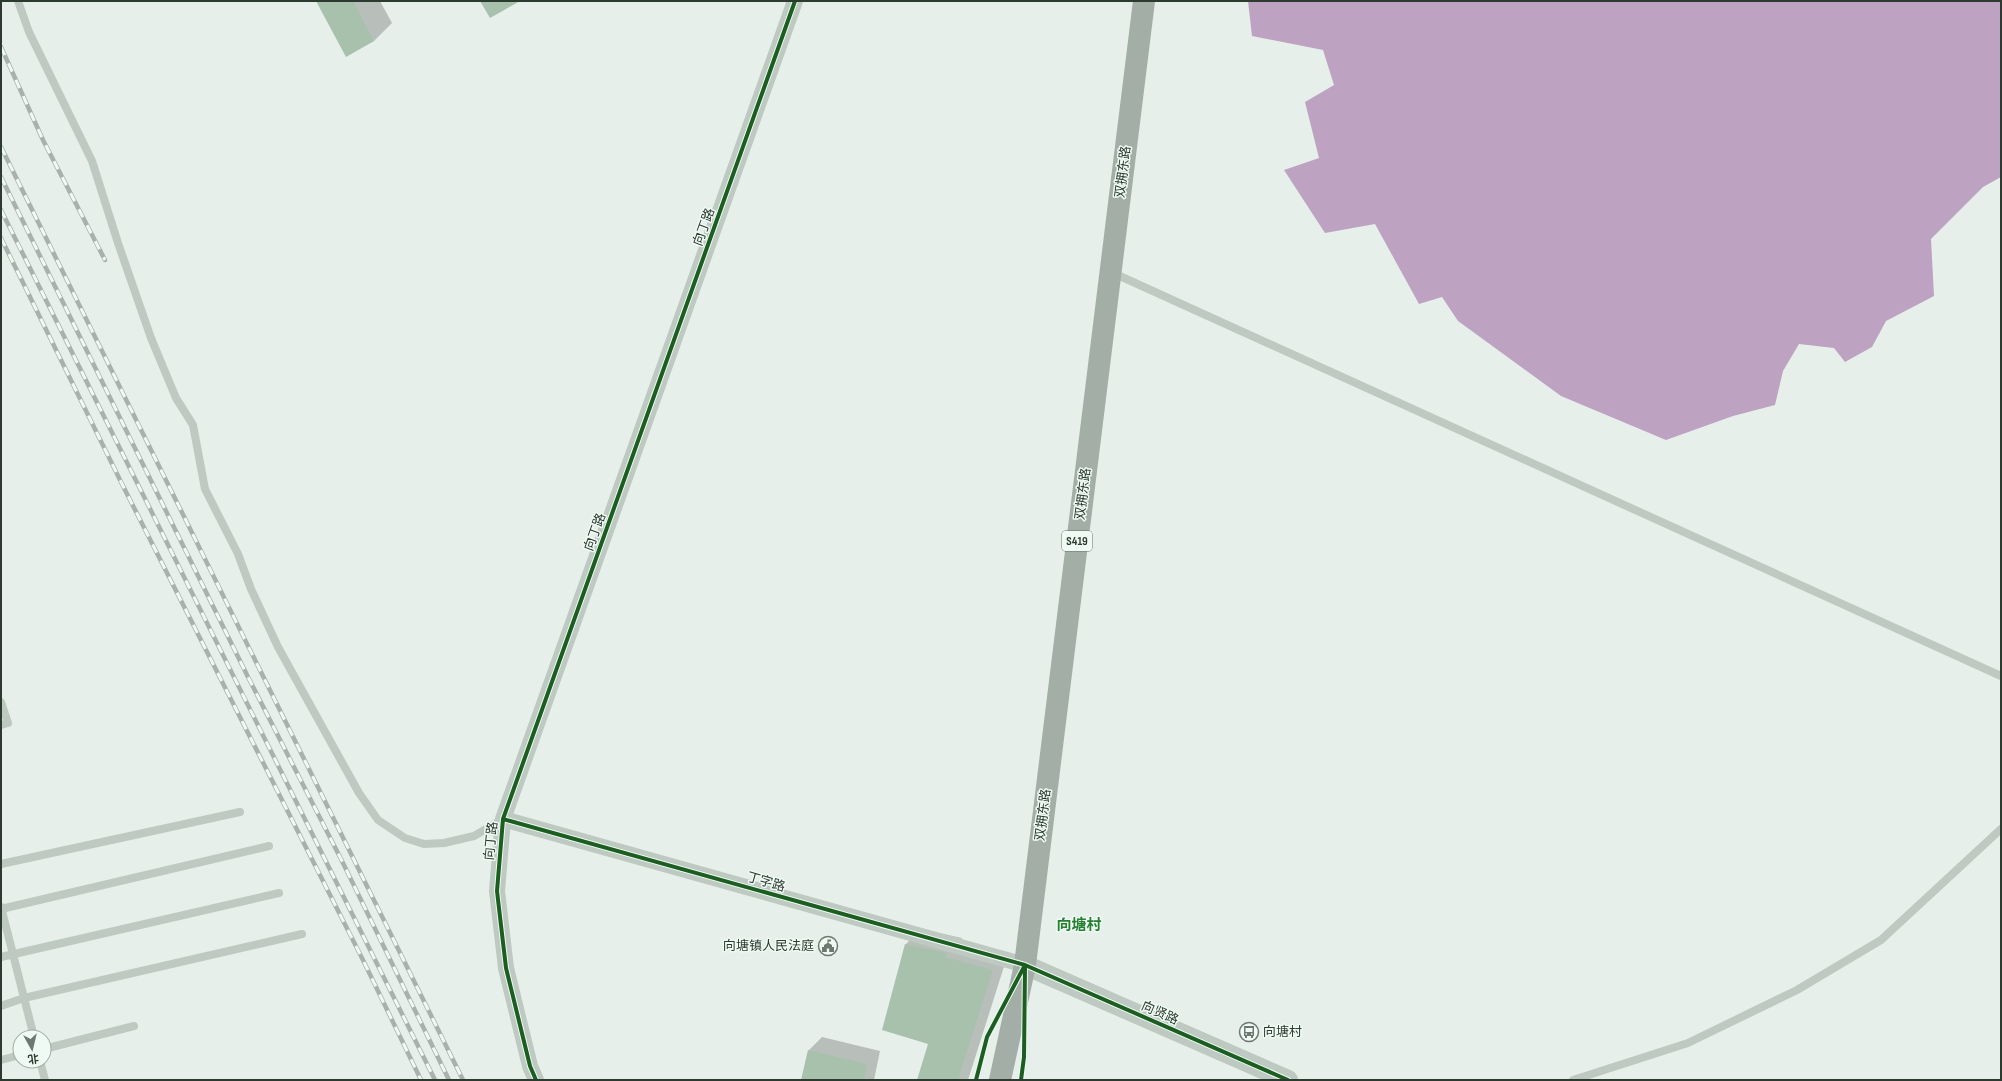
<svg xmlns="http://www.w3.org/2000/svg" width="2002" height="1081" viewBox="0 0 2002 1081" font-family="'Sofia Sans Condensed','Noto Sans SC',sans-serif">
  <rect width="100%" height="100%" fill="#e6efea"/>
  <path fill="#bda3c1" d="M1248 1H2001V177L1983 187 1931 239 1934 296 1886 321 1872 347 1845 362 1834 348 1799 344 1783 371 1775 405 1733 416 1666 440 1561 396 1458 321 1442 297 1419 304 1375 224 1325 233 1284 170 1319 158 1305 102 1334 85 1323 50 1252 36Z"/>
  <path fill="#0003" d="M317 1H380L392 23 374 41 346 55Z
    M921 929 962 938 960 942 1008 954 968 1080H918L930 1043 905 945Z
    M822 1037 880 1051 874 1080H802L809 1050Z"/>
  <path fill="#a8c1ad" d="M316 1H353L374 41 346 57Z
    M480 1H520L490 18Z
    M905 944 947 953 945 957 993 970 958 1080H917L928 1044 882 1030Z
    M808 1050 867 1064 864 1080H801Z"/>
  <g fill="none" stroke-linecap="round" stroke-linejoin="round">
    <path stroke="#bec9c2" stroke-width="8" d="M18 1 29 32 92 161 118 243 151 338 176 398 193 425 205 489 238 554 251 589 278 647 359 793 378 820 405 838 424 844 444 843 474 836 503 819
      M1111 272 2001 676
      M1 702 8 723 1 725
      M1 864 240 812
      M1 907 34 1037
      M1 909 269 846
      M1 957 279 893
      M1 1006 24 998 302 934
      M44 1049 134 1026
      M1 1060 20 1055
      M40 1061 45 1080
      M1573 1080 1688 1043 1797 990 1881 940 2001 829"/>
    <path stroke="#bec9c2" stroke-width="16" d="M503 819 1025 965
      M536 1080 530 1066 506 968 497 891 503 819 795 1"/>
    <path stroke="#bec9c2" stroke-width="20" d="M1025 965 1288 1080"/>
    <path stroke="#a3aea6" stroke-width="22" d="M1000 1080 1025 965 1144 1"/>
    <defs>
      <path id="rail" d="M1 47 43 140 105 260
        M1 147 463 1080
        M1 177 248 677 341 859 449 1080
        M1 210 435 1080
        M1 238 123 486 363 960 421 1080"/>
    </defs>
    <use href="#rail" stroke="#a8b1ab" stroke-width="4.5"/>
    <use href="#rail" stroke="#effaf4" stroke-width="3" stroke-dasharray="9" stroke-linecap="butt"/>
    <defs>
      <path id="cycleway" d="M503 819 1025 965 1288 1080
        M536 1080 530 1066 506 968 497 891 503 819 795 1
        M976 1080 987 1037 1025 965
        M1021 1080 1024 1057 1025 966"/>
    </defs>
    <use href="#cycleway" stroke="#effaf4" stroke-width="6"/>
    <use href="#cycleway" stroke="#1b5e20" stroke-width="4"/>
  </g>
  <defs>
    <symbol id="civic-ring" viewBox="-11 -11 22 22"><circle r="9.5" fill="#effaf4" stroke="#6d7970" stroke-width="1.5"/><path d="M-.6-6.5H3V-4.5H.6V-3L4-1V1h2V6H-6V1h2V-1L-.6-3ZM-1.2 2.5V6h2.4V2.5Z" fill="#6d7970"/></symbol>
    <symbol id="bus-ring" viewBox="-11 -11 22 22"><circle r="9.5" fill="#effaf4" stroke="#6d7970" stroke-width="1.5"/><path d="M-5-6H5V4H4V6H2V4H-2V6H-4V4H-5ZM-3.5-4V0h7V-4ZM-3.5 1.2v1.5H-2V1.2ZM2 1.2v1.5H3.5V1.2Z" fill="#6d7970"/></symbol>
  </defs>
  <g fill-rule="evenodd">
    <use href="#civic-ring" x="817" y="935" width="22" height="22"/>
    <use href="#bus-ring" x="1238" y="1021" width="22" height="22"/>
  </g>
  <g text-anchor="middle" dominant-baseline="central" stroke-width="3" stroke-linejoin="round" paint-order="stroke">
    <rect fill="#effaf4" stroke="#66746a" stroke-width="1" x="1062" y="531" width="30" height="20" rx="3"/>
    <g font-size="12" font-weight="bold" fill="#2c3a2f">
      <text x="1077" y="541">S419</text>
    </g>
    <g font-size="13" fill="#2c3a2f" stroke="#effaf4">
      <text transform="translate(1123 172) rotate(-83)">双拥东路</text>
      <text transform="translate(704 227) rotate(-70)">向丁路</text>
      <text transform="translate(1083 494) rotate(-83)">双拥东路</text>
      <text transform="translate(595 532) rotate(-70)">向丁路</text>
      <text transform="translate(1043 815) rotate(-83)">双拥东路</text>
      <text transform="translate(491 841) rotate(-84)">向丁路</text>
      <text transform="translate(766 882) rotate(16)">丁字路</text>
      <text transform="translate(1160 1013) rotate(24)">向贤路</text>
    </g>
    <g font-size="13" fill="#2c3a2f" stroke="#effaf4" text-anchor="end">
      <text x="814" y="946">向塘镇人民法庭</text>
      <text x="1263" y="1032" text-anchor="start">向塘村</text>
    </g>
    <g font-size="15" font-weight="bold" fill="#277f32" stroke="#effaf4">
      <text x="1079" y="925">向塘村</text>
    </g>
  </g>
  <rect width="2002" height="1081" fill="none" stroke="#2c3a2f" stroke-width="4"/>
  <g transform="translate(32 1049) rotate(172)"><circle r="19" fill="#effaf4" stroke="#a1ada5"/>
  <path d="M0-3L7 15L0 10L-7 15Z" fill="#6d7970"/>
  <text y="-6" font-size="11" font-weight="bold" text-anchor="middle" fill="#2c3a2f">北</text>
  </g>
</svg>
